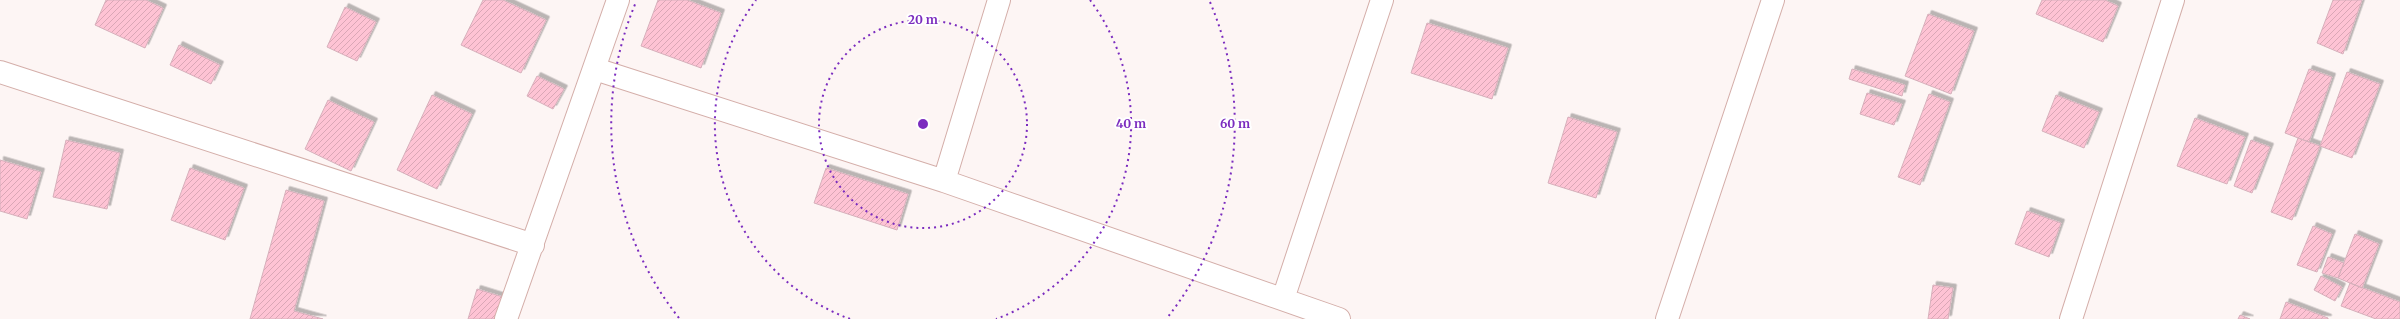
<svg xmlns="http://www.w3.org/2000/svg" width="2400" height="319" viewBox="0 0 2400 319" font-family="Merriweather,serif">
  <defs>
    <pattern id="building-hatch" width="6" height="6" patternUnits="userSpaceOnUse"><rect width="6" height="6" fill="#fec3d4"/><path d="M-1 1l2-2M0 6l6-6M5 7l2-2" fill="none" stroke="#daa7b6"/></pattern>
    <filter id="shadow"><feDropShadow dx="3.5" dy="-3.5" stdDeviation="0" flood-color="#0004"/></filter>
  </defs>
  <rect width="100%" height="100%" fill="#fdf5f4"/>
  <path fill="url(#building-hatch)" stroke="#d6b0bb" filter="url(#shadow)" d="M106 0H146L163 8 145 48 95 25Z
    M483 0H503L546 20 521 73 461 45Z
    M658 0H687L721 13 701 68 641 46Z
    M2042 0H2105L2118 6 2103 42 2036 14Z
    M2333 0H2362L2343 54 2317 43Z
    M345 7 376 22 357 61 327 47Z
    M1928 14 1974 31 1951 94 1905 76Z
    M1427 23 1508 48 1492 99 1411 73Z
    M179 45 220 65 211 84 170 65Z
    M1852 69 1905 85 1902 96 1849 79Z
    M2309 69 2332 77 2309 142 2285 133Z
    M2347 72 2380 84 2352 158 2320 146Z
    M537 76 564 89 553 109 527 96Z
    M1867 93 1902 104 1894 125 1860 114Z
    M1929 94 1950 102 1920 185 1898 177Z
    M432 95 472 114 437 189 397 170Z
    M2056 95 2099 112 2084 148 2042 131Z
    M328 100 374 122 351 171 305 149Z
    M1568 117 1617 132 1596 198 1548 183Z
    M2195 118 2245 137 2227 184 2177 166Z
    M2298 138 2320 146 2292 220 2271 212Z
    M66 140 120 153 107 209 53 197Z
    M2251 140 2270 147 2252 193 2234 186Z
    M0 160 41 172 27 219 0 211Z
    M190 168 244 188 225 240 171 220Z
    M826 168 908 194 897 230 814 203Z
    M286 190 324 201 294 311 323 319H250Z
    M2027 211 2061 223 2049 257 2015 244Z
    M2313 226 2332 234 2317 272 2297 265Z
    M2355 234 2379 244 2362 288 2338 278Z
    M2328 257 2344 263 2338 278 2322 273Z
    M2321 276 2342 287 2335 301 2314 290Z
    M2350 283 2400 302V319H2376L2341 306Z
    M1933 285 1953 288 1948 319H1928Z
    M477 289 503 297 497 319H468Z
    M2286 302 2328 318V319H2280Z
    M2240 315 2250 319H2238Z"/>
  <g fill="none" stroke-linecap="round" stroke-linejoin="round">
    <defs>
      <path id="street" d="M595 69 944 181 1339 319
        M0 72 533 245
        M944 181 999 0
        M1283 299 1382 0
        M506 319 618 0
        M1667 319 1773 0
        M2071 319 2173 0"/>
    </defs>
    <use href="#street" stroke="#d4aea9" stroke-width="24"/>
    <use href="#street" stroke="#fff" stroke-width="22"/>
  </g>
  <g fill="none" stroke="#7b2cbf" stroke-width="2" stroke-dasharray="2 4">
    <circle cx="923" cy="124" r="104"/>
    <path d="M850 319A208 208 0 0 1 756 0M1090 0A208 208 0 0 1 996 319"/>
    <path d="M679 318A312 312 0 0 1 636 2M1210 2A312 312 0 0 1 1167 318"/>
  </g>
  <circle cx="923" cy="124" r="6" fill="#7b2cbf" stroke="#fff" stroke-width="2"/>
  <g font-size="12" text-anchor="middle" font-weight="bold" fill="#7b2cbf" stroke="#fff" stroke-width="4" stroke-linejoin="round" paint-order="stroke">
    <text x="923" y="24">20 m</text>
    <text x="1131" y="128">40 m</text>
    <text x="1235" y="128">60 m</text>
  </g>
</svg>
